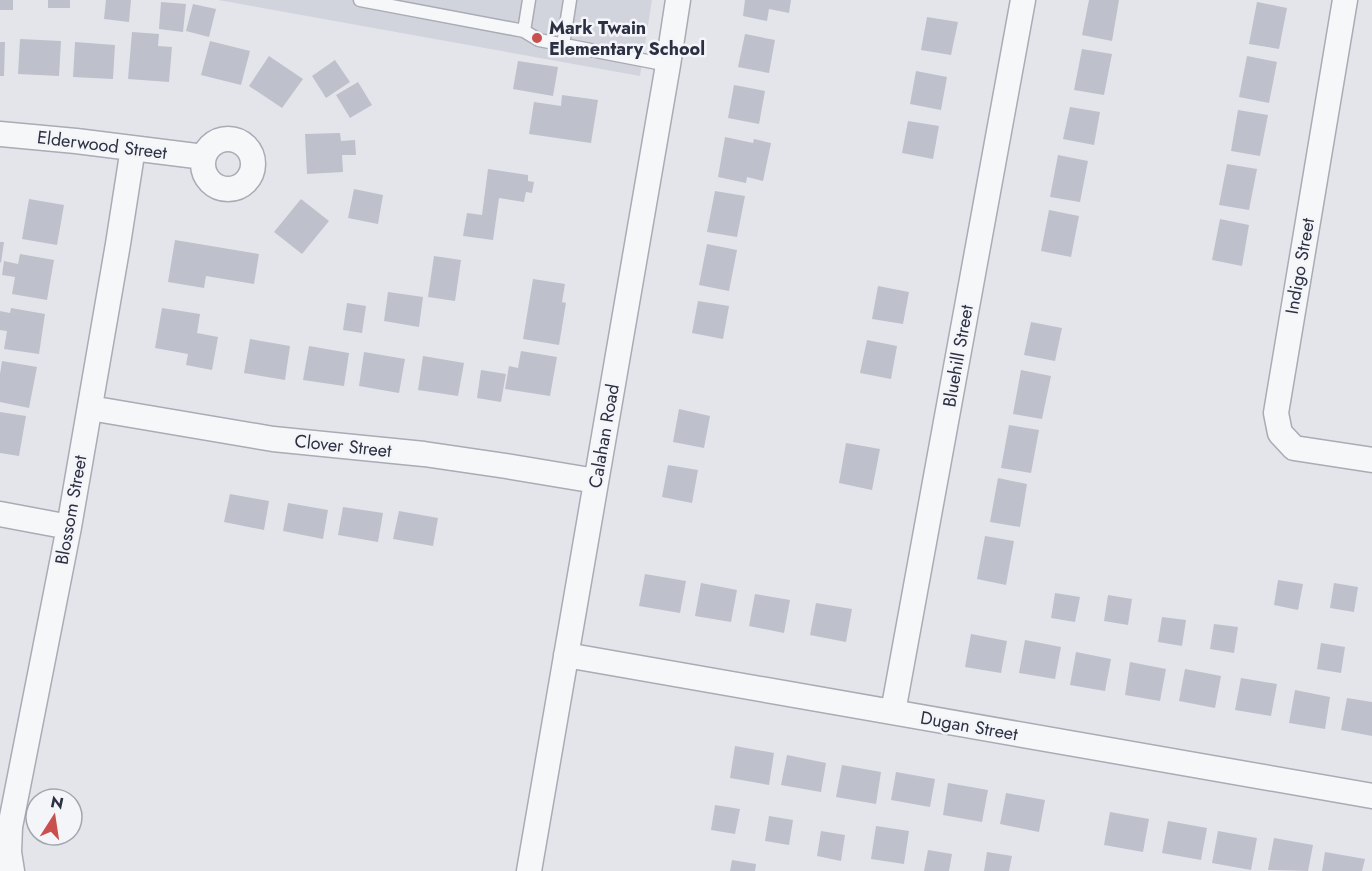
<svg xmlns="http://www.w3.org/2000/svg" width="1372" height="871" viewBox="0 0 1372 871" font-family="Jost,sans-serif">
  <rect width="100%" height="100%" fill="#e4e5eb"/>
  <path fill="#d2d4dd" d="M218 0H652L640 76Z"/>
  <path fill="#bec0cb" d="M0 0H13V10H0Z
    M48 0H70V8H48Z
    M106 0H131L129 22 104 19Z
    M745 0H791L789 13 769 9 767 21 743 16Z
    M1089 0H1119L1112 41 1082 35Z
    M161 2 186 4 183 32 159 29Z
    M1257 2 1287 8 1279 49 1249 44Z
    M193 4 216 9 209 37 186 31Z
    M927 17 958 22 951 55 921 50Z
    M132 32 159 34 158 46 172 47 169 82 128 79Z
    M745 34 775 40 769 73 738 67Z
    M20 39 61 41 59 76 18 74Z
    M210 41 250 51 241 85 201 75Z
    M0 42H5L4 76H0Z
    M75 42 115 45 113 79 73 77Z
    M1082 49 1112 54 1104 95 1074 90Z
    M269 56 303 79 282 108 249 86Z
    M1247 56 1277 62 1269 103 1239 97Z
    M335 60 350 82 326 98 312 76Z
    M518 61 558 67 553 96 513 89Z
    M916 71 947 77 941 110 910 104Z
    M358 82 372 105 350 118 336 95Z
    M734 85 765 91 759 124 728 118Z
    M562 95 598 100 591 143 529 134 534 102 561 106Z
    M1070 107 1100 112 1094 145 1063 139Z
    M1238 110 1268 115 1260 156 1231 151Z
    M908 121 939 126 933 159 902 153Z
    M340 133 341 141 355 140 356 155H342L343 172 307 174 305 134Z
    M725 137 753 143 754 139 771 143 763 181 747 177 746 183 718 177Z
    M1058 155 1088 161 1080 202 1050 197Z
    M1227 164 1257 169 1249 210 1219 205Z
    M488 169 528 175V181L534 182 532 193 526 192 524 202 499 198 493 240 463 236 467 213 482 215Z
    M354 189 383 195 378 224 348 218Z
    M715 191 745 196 737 237 707 232Z
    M29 199 64 205 57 245 22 239Z
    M301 199 329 221 302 254 274 232Z
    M1049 210 1079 216 1071 257 1041 251Z
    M1220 219 1249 225 1242 266 1212 260Z
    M175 240 259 254 254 284 206 276 204 288 168 282Z
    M0 242H4L1 263 0 262Z
    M707 244 737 250 729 291 699 285Z
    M20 254 54 260 47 300 12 294 15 277 2 275 4 261 18 264Z
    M434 256 461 260 455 301 428 297Z
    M533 279 565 284 562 302 566 303 559 345 523 339Z
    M878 286 909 292 903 324 872 319Z
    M388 292 423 297 419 327 384 321Z
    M698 301 729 306 723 339 692 333Z
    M347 303 366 306 362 333 343 330Z
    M11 308 45 314 39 354 4 349 7 331 0 330V311L10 313Z
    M162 308 200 314 197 333 218 337 212 370 186 365 188 354 155 348Z
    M1031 322 1062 328 1055 361 1024 355Z
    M250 339 290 346 285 380 244 373Z
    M867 340 897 346 891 379 860 373Z
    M309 346 349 353 344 386 303 380Z
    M521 351 557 357 550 396 505 389 509 366 518 368Z
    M364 352 405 359 399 393 359 386Z
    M423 356 464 363 458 396 418 390Z
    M2 361 37 367 29 408 0 402V374Z
    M481 370 506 374 501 402 477 398Z
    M1021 370 1051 376 1042 419 1013 414Z
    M679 409 710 416 704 448 673 442Z
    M0 412 26 416 19 456 0 453Z
    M1009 425 1039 430 1031 473 1001 468Z
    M846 443 880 449 872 490 839 483Z
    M668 465 698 470 692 503 662 497Z
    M998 478 1027 484 1020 527 990 522Z
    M230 494 269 501 264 530 224 522Z
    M288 503 328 510 323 539 283 531Z
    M343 507 383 513 378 542 338 535Z
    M399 511 438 518 433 546 393 539Z
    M985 536 1014 541 1006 585 977 579Z
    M645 574 686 581 680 613 639 606Z
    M1278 580 1303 584 1298 610 1274 605Z
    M701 583 737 590 731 622 695 616Z
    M1334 583 1358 587 1354 612 1330 608Z
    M1055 593 1080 597 1075 622 1051 618Z
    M755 594 790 600 784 633 749 626Z
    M1108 595 1132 599 1128 625 1104 621Z
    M816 603 852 609 846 642 810 635Z
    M1162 617 1186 620 1182 646 1158 642Z
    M1214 624 1238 627 1234 653 1210 649Z
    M971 634 1007 641 1001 673 965 667Z
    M1025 640 1061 647 1055 679 1019 673Z
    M1321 643 1345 647 1341 673 1317 669Z
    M1076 652 1111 659 1105 691 1070 685Z
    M1130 662 1166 669 1160 701 1125 695Z
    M1185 669 1221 676 1215 708 1179 701Z
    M1241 678 1277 684 1271 716 1235 710Z
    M1295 690 1330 697 1325 729 1289 723Z
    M1347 698 1372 702V736L1341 730Z
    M735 746 774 753 769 785 730 778Z
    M787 755 826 763 821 792 781 785Z
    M842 765 881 772 876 804 836 797Z
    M896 772 935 779 930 807 891 800Z
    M948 783 988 790 982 822 943 815Z
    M1006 793 1045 800 1039 832 1000 824Z
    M715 805 740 809 735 834 711 830Z
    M1110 812 1149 819 1143 852 1104 845Z
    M769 816 793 820 789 845 765 841Z
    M1168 821 1207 828 1201 860 1162 853Z
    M876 826 909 831 904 864 871 859Z
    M821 831 845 835 841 861 817 856Z
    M1218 831 1257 838 1251 870 1212 863Z
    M1274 838 1313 845 1308 871 1268 870Z
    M928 850 952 854 949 871H924Z
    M987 852 1012 856 1009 871H984Z
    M1325 852 1365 859 1362 871H1322Z
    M732 860 756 864 755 871H730Z"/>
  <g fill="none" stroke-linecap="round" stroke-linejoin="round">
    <defs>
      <path id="service" d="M360 0 524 31
        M529 0 524 31 539 40 668 65
        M563 45 570 0"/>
      <path id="minor" d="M1345 0 1276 413 1280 433 1294 448 1372 460
        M0 134 76 141 204 157
        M203 164a25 25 0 1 1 50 0a25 25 0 1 1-50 0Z
        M90 408 273 439 424 454 506 466 596 481
        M0 514 69 527
        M566 655 1372 796
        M893 712 1023 0
        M12 871 9 852 10 827 69 527 118 244 133 148
        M529 871 668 65 678 0"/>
    </defs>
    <use href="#service" stroke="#a9abb5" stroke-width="15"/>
    <use href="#minor" stroke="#a9abb5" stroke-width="27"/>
    <use href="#service" stroke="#f6f7f9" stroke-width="12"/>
    <use href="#minor" stroke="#f6f7f9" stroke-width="24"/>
  </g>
  <circle fill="#ca504e" stroke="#f3f5f8" stroke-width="2" cx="537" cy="38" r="6"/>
  <g text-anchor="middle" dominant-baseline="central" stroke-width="5" stroke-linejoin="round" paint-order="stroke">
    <g font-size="18" font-weight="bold" fill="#2c3043" stroke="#f3f5f8" text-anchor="start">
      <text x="549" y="28">Mark Twain<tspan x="549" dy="21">Elementary School</tspan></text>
    </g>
    <g font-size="18" fill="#2c3043" stroke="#f3f5f8">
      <text transform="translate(102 145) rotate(7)">Elderwood Street</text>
      <text transform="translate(1300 266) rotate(-80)">Indigo Street</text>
      <text transform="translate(958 356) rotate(-80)">Bluehill Street</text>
      <text transform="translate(604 436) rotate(-80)">Calahan Road</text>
      <text transform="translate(343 446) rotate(6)">Clover Street</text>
      <text transform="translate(71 510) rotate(-80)">Blossom Street</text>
      <text transform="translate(969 726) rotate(10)">Dugan Street</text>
    </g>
  </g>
  <g transform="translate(54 817) rotate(12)"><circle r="28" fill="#f3f5f8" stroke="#a3a6b0" stroke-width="1.5"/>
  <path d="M0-4.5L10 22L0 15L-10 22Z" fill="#ca504e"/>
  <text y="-9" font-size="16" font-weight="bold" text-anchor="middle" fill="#2c3043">N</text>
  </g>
</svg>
